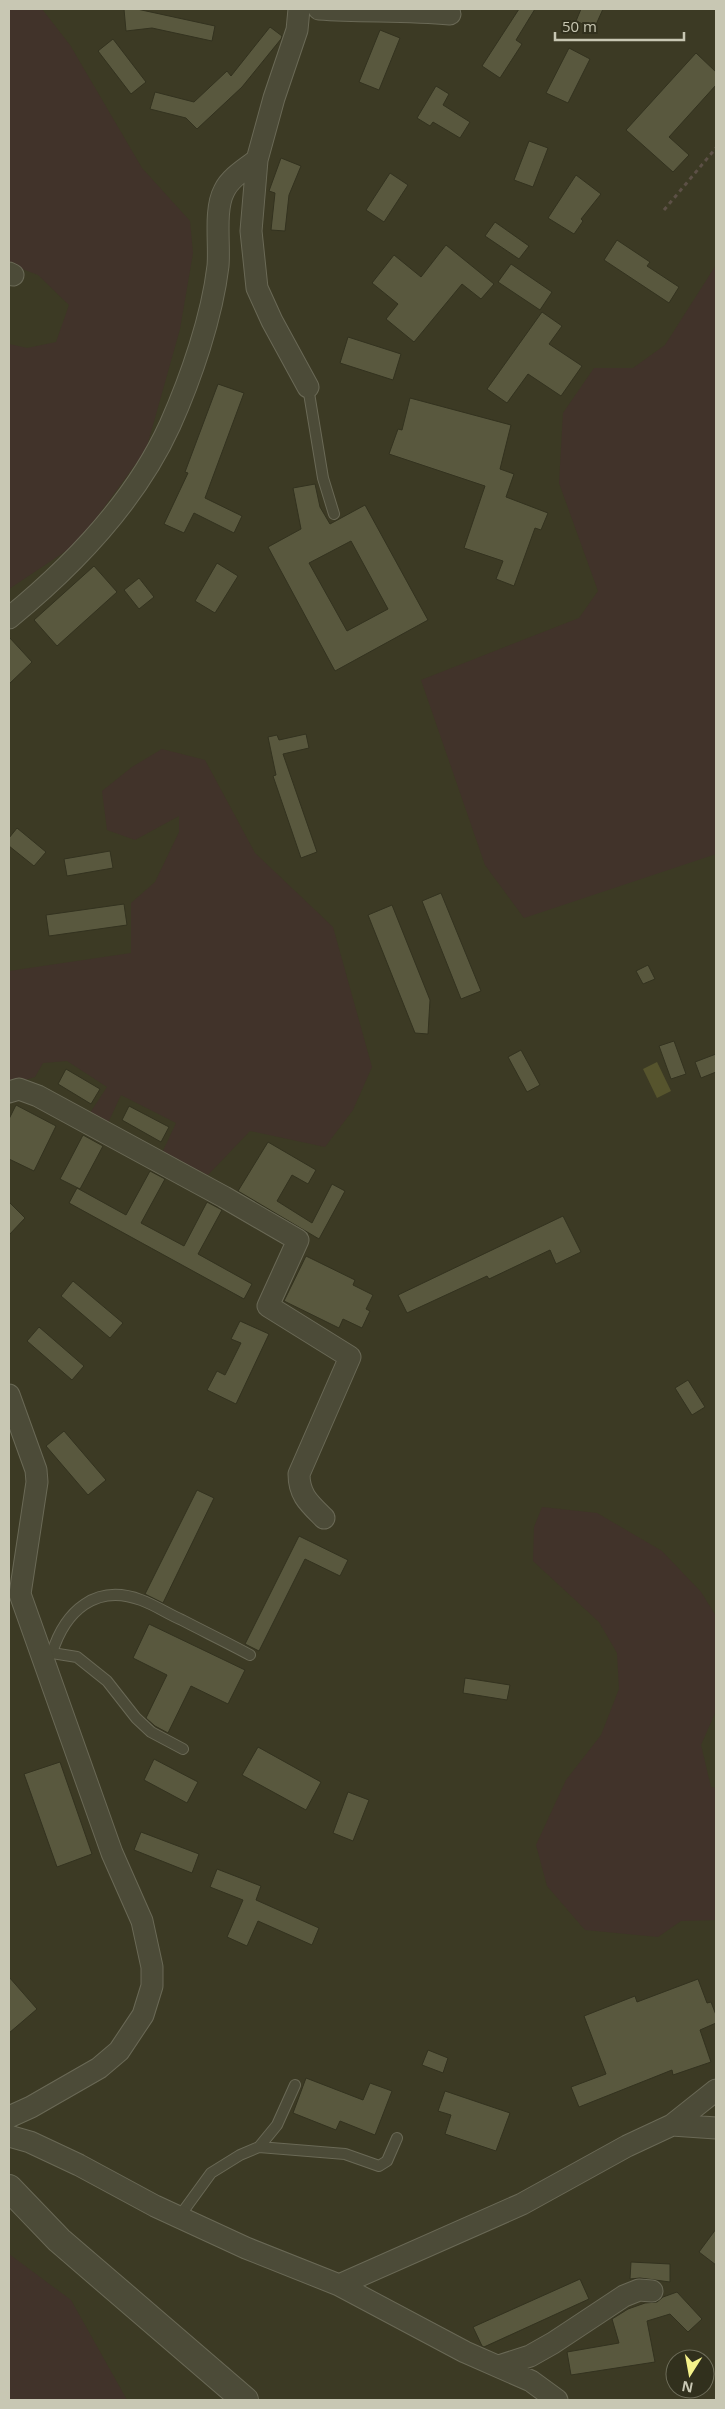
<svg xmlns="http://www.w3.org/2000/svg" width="725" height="2409" viewBox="0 0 725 2409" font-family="'Open Sans',sans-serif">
  <rect width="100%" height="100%" fill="#3c3a24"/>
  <path fill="#41332a" d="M9 9H42L70 45 142 168 190 221 193 253 180 329 146 450 78 543 9 589V344L27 348 56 342 69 305 38 275 9 264Z
    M716 265V854L524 918 485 865 421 680 579 618 598 591 559 483 563 413 594 368H633L665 345Z
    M162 749 205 760 255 853 333 927 372 1067 353 1110 325 1147 250 1131 208 1175 162 1153 176 1123 121 1095 108 1123 90 1113 107 1087 67 1061 43 1063 35 1077 9 1085V971L131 953V903L155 882 179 832V816L135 840 107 830 102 791 132 767Z
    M542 1507 597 1513 662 1551 701 1592 716 1616V1711L701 1745 711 1787 716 1788V1920L681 1921 658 1937 585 1930 547 1886 536 1845 566 1780 601 1735 619 1689 617 1653 599 1622 533 1561 534 1527Z
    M9 2254 71 2300 127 2400H9Z"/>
  <path fill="#56542d" d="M657 1062 671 1091 657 1098 643 1069Z"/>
  <path fill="#59583e" stroke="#33321f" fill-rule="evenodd" d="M124 9H137L215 26 212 41 152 28 126 31Z
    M519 9H535L516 40 522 44 500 78 482 66Z
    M581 9H603L594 29 576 21Z
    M270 27 282 36 281 39 242 87 197 129 186 118 150 109 155 92 194 102 227 71 231 76Z
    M380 30 400 38 379 90 359 82Z
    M113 39 146 82 131 94 98 51Z
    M569 48 590 59 568 103 546 93Z
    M696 53 716 72V85L669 137 689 155 673 172 626 130Z
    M436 86 449 94 443 105 470 122 460 138 433 122 430 126 417 118Z
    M529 141 548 148 533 187 514 180Z
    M281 158 301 166 289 195 285 231 271 230 275 193 269 191Z
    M390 173 408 185 384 222 366 210Z
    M576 175 601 194 581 219 583 221 574 234 548 218Z
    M495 222 529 246 519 259 485 236Z
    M617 240 650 262 647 266 679 287 669 303 604 260Z
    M446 245 494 284 481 299 462 284 414 342 386 319 398 304 372 283 394 255 421 277Z
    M511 264 552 292 540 310 498 282Z
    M542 312 562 326 549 344 582 366 561 396 528 374 507 403 487 389Z
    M348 337 401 354 393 380 340 363Z
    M218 384 244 393 205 498 242 516 234 533 194 513 184 533 164 524 188 473 185 472Z
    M410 398 511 425 500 469 514 474 506 497 548 513 541 530 535 528 514 586 496 579 503 561 464 548 485 486 389 454 398 429 402 430Z
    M315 484 320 507 330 524 365 505 428 620 335 671 268 547 301 529 293 488ZM351 541 388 609 347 631 309 563Z
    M217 563 238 576 215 613 195 601Z
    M94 566 117 592 57 646 34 620Z
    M139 578 154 597 139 609 124 590Z
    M9 637 32 662 9 684Z
    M306 734 309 748 283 754 317 852 301 858 273 776 276 775 268 737 277 735 279 740Z
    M17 828 46 852 34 866 9 846V838Z
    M110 851 113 868 67 876 64 859Z
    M441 893 481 991 461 999 422 901Z
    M124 904 127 925 49 936 46 915Z
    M392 905 430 1000 428 1034 415 1033 368 915Z
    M648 965 655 979 643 984 636 971Z
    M674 1041 686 1074 671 1079 659 1046Z
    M521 1050 540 1085 527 1092 508 1057Z
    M716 1054V1072L701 1078 695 1062Z
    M66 1069 100 1089 91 1104 58 1084Z
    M16 1105 56 1126 34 1171 9 1159V1119Z
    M129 1106 169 1127 161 1142 122 1120Z
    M83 1135 103 1146 80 1189 60 1179Z
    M268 1142 316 1170 308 1184 292 1175 277 1201 312 1223 332 1184 345 1191 319 1239 238 1191Z
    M150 1171 165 1179 141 1223 184 1246 207 1202 222 1210 198 1254 252 1284 244 1299 69 1203 77 1188 126 1215Z
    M9 1202 25 1218 9 1235Z
    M563 1216 581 1252 556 1264 550 1250 489 1279 487 1276 407 1313 398 1295Z
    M306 1256 355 1280 353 1285 373 1295 366 1309 370 1311 362 1328 343 1319 339 1328 284 1301Z
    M73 1281 123 1323 110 1338 61 1296Z
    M240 1321 269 1334 236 1404 207 1390 217 1371 225 1375 241 1343 231 1339Z
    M39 1327 84 1366 72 1380 27 1341Z
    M688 1380 705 1407 692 1415 675 1388Z
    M64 1431 106 1480 88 1495 46 1446Z
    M197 1490 214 1498 163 1603 145 1594Z
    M299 1536 348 1560 340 1576 305 1559 259 1651 245 1644Z
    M149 1624 245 1670 228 1704 191 1686 168 1733 155 1726 146 1718 167 1675 133 1658Z
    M465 1678 510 1685 507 1700 463 1693Z
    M258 1747 321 1782 306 1810 242 1775Z
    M154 1759 198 1782 187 1803 144 1780Z
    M60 1762 92 1854 57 1867 24 1774Z
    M348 1792 369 1800 353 1841 333 1833Z
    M141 1832 199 1854 192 1873 134 1850Z
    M217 1869 261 1886 256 1900 319 1928 312 1945 258 1921 247 1946 227 1937 243 1900 210 1887Z
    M9 1977 37 2009 9 2033Z
    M698 1979 707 2003 711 2002 716 2015V2023L700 2030 711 2062 673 2075 672 2070 579 2107 571 2087 606 2074 584 2016 635 1996 637 2002Z
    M428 2050 448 2058 443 2073 422 2065Z
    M306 2078 363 2100 370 2083 392 2091 375 2135 340 2121 336 2130 293 2113Z
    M445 2091 510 2113 496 2151 445 2134 451 2115 438 2111Z
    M716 2229V2265L699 2252Z
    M631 2262 670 2264V2282L640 2278 630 2279Z
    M580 2279 589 2299 484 2347 482 2346 473 2327Z
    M677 2292 702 2319 688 2332 670 2314 647 2321 655 2362 571 2375 567 2352 619 2343 612 2319 628 2309 645 2303 657 2302 663 2297Z"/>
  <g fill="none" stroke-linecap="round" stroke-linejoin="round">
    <defs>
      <path id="service" d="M308 387 323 478 334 514
        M52 1653 77 1657 107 1681 136 1718 151 1732 183 1749
        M43 1658 52 1653C65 1611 96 1583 141 1600 155 1605 168 1614 182 1620 205 1632 228 1643 250 1655
        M259 2147 277 2125 295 2085
        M179 2217 211 2173 240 2155 259 2147 345 2154 379 2166 387 2161 397 2138"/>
      <path id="minor" d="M299 9 297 30 274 98 257 160 251 231 257 288 272 321 308 387
        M319 9C363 12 406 10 450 14
        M9 273 13 275
        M9 618C74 565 135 502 170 425 191 378 212 317 218 266 220 245 214 210 224 191 230 178 245 169 257 160
        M9 1092 19 1089 38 1096 224 1197 298 1240 268 1306 350 1357 299 1474C299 1495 309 1503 324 1518
        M9 1395 36 1470 37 1482 20 1594 112 1853 142 1921 152 1967V1986L143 2015 119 2051 99 2068 31 2107 9 2117
        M672 2125 716 2128
        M9 2136 30 2142 79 2165 155 2206 246 2248 339 2285 465 2352 531 2381 557 2400
        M339 2285 522 2204 627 2146 672 2125 716 2090
        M499 2366 530 2356 553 2343 624 2296 639 2290 652 2291"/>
      <path id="tertiary" d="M9 2188 59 2240 245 2400"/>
    </defs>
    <use href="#service" stroke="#6a6956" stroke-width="12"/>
    <use href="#minor" stroke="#6a6956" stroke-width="23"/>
    <use href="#tertiary" stroke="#6a6956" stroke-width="28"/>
    <path stroke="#5c5046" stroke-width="3" stroke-dasharray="4 4" stroke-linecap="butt" d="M664 210 716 148"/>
    <use href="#service" stroke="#4c4b38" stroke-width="10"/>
    <use href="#minor" stroke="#4c4b38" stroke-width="21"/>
    <use href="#tertiary" stroke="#4c4b38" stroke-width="26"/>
  </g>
  <rect width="725" height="2409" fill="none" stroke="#c8c7b3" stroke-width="20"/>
  <g transform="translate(690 2374) rotate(191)"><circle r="24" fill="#31301d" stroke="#6d6c59"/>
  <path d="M0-4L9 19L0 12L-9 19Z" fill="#f5f28b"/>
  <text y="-8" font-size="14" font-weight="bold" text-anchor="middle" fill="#c8c7b3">N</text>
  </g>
  <path d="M555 32v8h129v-8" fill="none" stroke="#c8c7b3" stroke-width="2.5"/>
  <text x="562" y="32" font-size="15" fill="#c8c7b3" stroke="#31301d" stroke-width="4" paint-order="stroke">50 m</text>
</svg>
